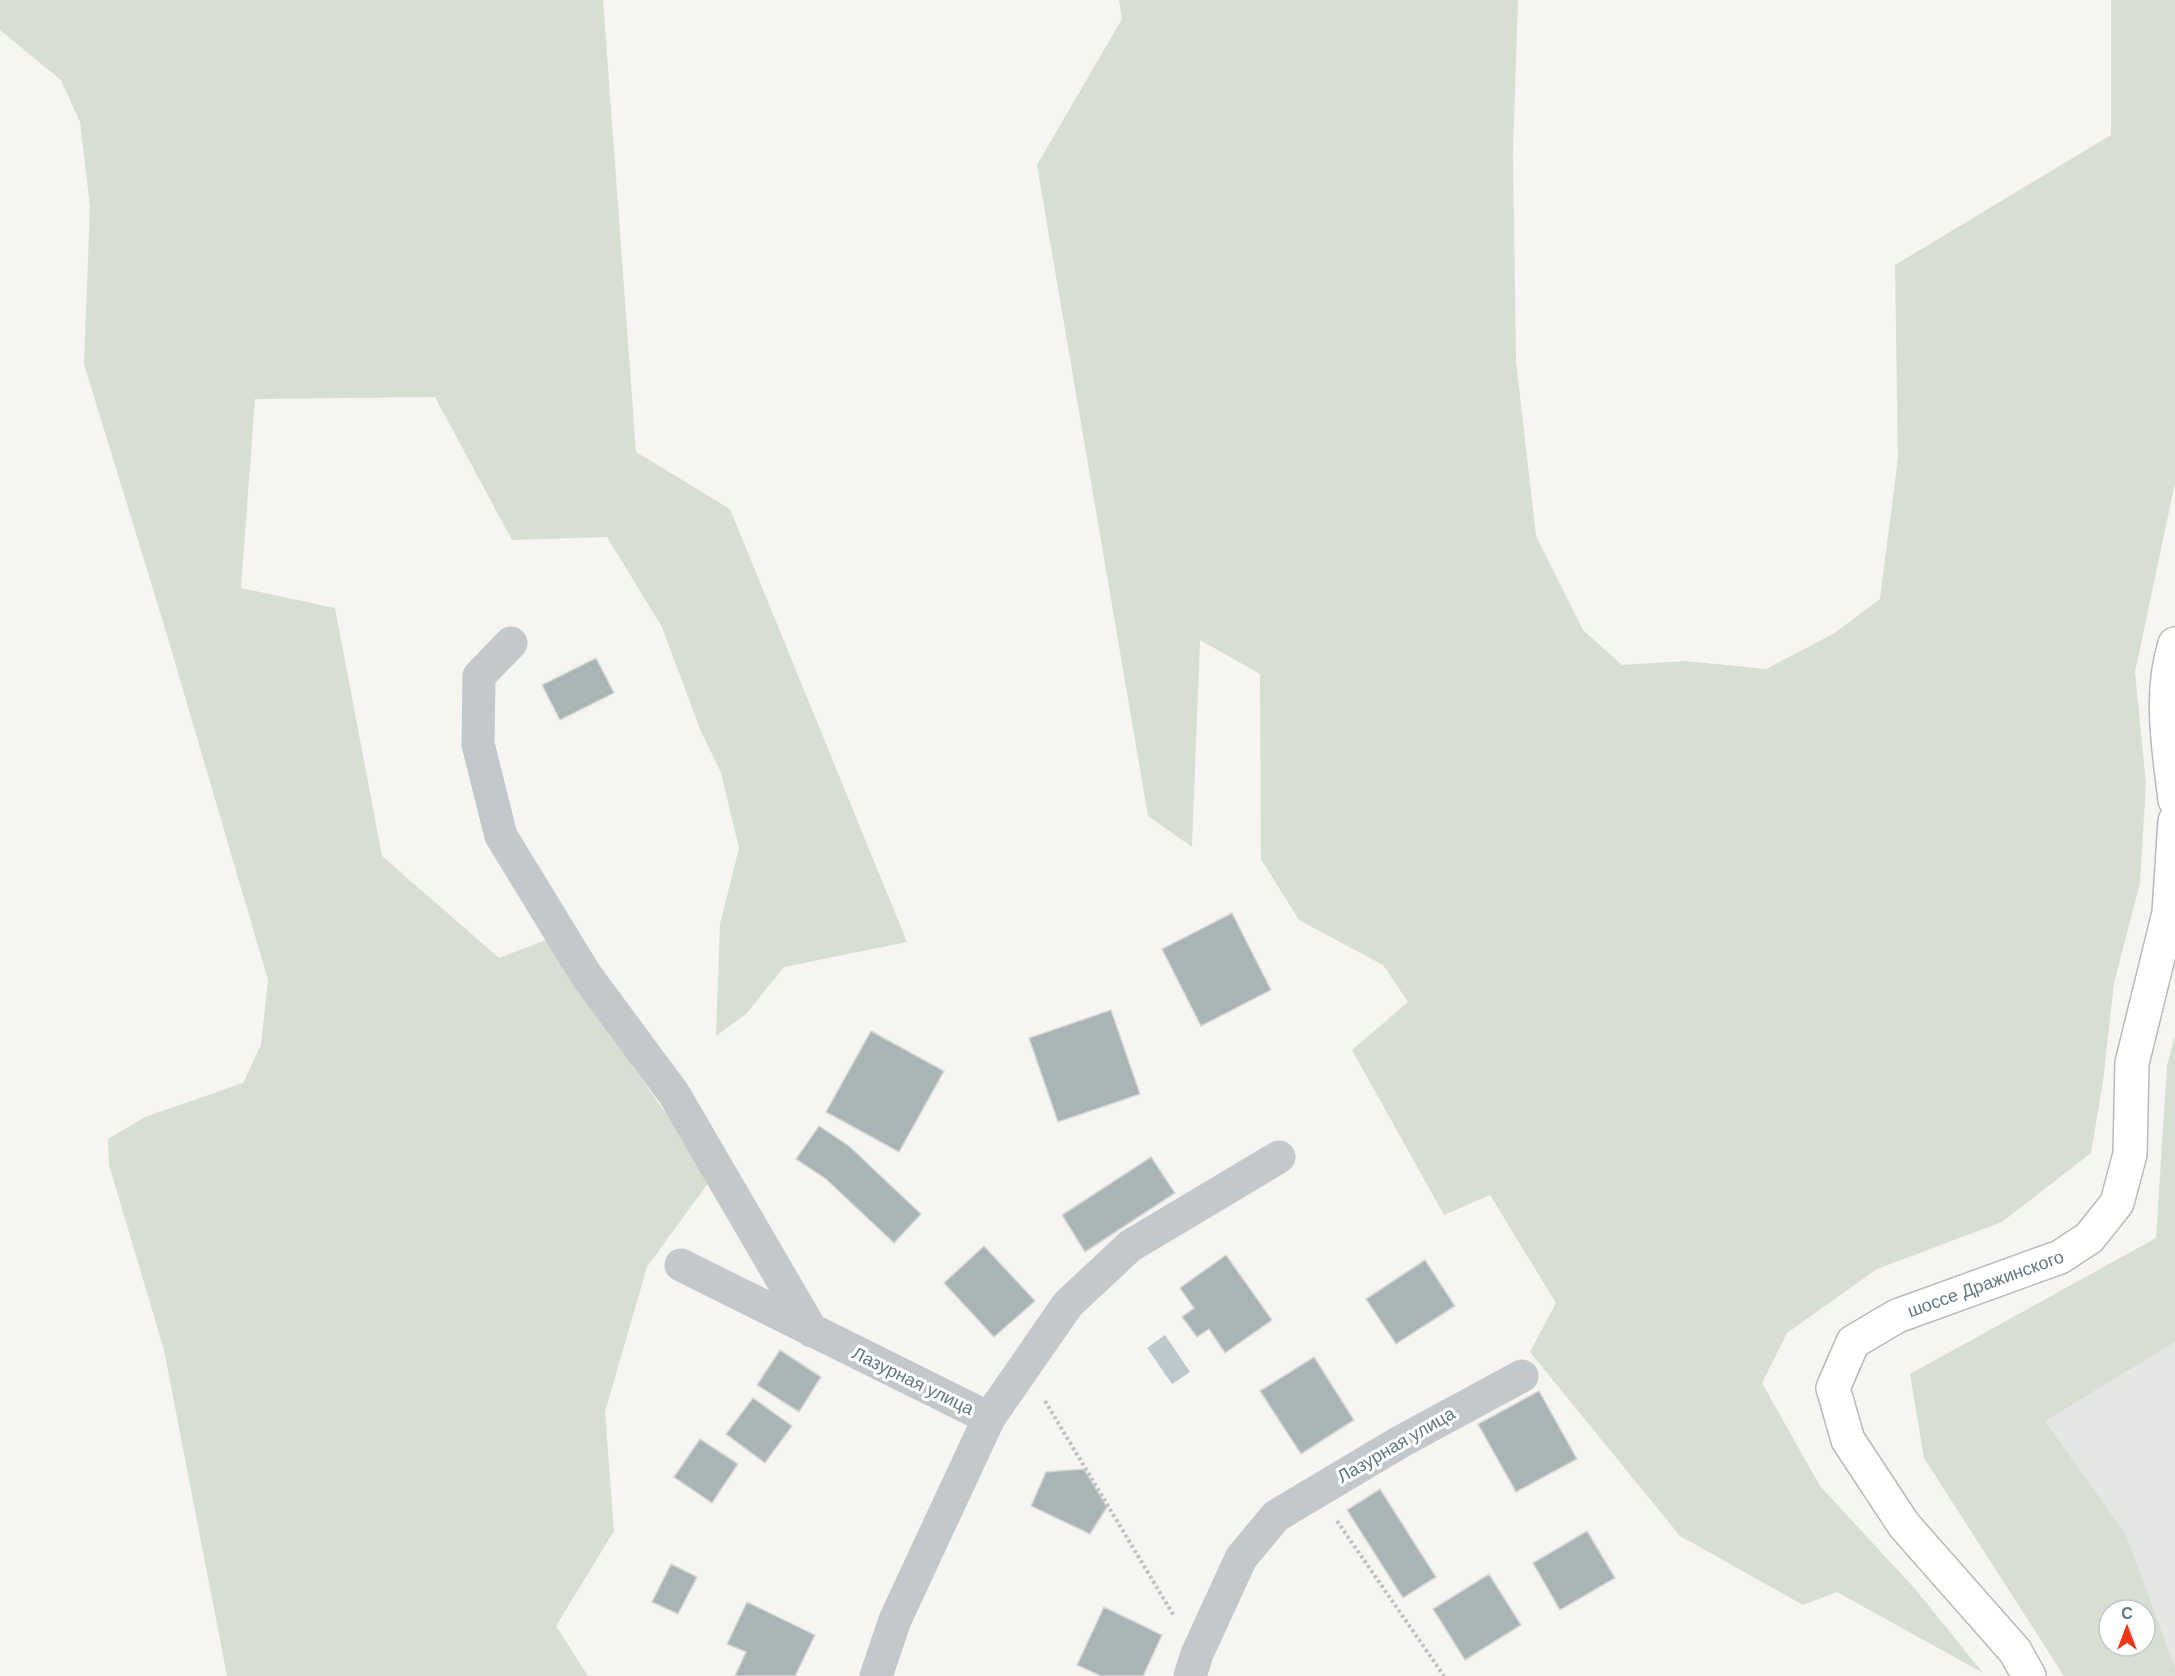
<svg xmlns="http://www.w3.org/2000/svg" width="2175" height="1676" viewBox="0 0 2175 1676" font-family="'DM Sans',sans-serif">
  <rect width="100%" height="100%" fill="#f6f5f2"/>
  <path fill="#e6e7e5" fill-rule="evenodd" d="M2175 1270V1676H2099L1928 1383ZM2109 1610H2145V1646H2109Z"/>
  <path fill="#d7ded2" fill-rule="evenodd" d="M0 0H603L636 452 730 509 907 942 784 967 746 1014 716 1036 720 924 739 848 721 773 700 729 662 627 607 537 512 540 435 397 255 399 241 588 335 608 382 856 499 958 546 940 711 1179 647 1267 605 1412 614 1531 556 1626 588 1676H227L164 1350 109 1165 108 1139 145 1117 243 1083 261 1045 268 980 164 625 84 364 90 206 80 122 61 80 0 30Z
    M1119 0H1518L1513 151 1516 361 1536 536 1583 630 1622 665 1685 661 1766 669 1833 634 1880 599 1898 458 1895 265 2111 135V0H2175V483L2135 672 2146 784 2140 883 2114 983 2103 1081 2091 1153 2002 1222 1877 1269 1787 1333 1762 1383 1820 1486 1916 1590 1983 1673 1837 1592 1803 1605 1680 1536 1530 1352 1556 1303 1490 1195 1444 1215 1352 1050 1408 1002 1383 965 1299 920 1261 859 1260 674 1200 640 1192 847 1148 816 1037 165 1122 19Z
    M2175 1036V1342L2045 1421 2126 1535 2175 1668V1676H2064L1924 1458 1910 1374 2156 1238 2167 1065ZM2109 1610H2145V1646H2109Z"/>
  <path fill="#bbc9cc" d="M1165 1335 1190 1372 1172 1384 1147 1348Z"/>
  <path fill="#a9b4b7" stroke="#d7d7d4" stroke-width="1.5" d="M596 658 614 693 560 720 542 685Z
    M1232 913 1271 990 1201 1026 1162 949Z
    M1111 1010 1140 1094 1058 1122 1029 1038Z
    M871 1031 944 1071 899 1152 826 1112Z
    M819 1126 849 1146 921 1214 894 1243 826 1179 796 1159Z
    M1151 1157 1175 1193 1085 1252 1062 1215Z
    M984 1246 1035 1301 994 1337 944 1283Z
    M1226 1255 1272 1320 1225 1353 1209 1329 1197 1337 1182 1317 1194 1308 1180 1288Z
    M1425 1260 1455 1306 1396 1344 1366 1299Z
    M780 1350 821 1377 799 1412 757 1385Z
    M1314 1357 1354 1420 1301 1454 1260 1391Z
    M1539 1391 1577 1459 1516 1492 1478 1424Z
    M753 1398 792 1426 765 1463 726 1434Z
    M700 1439 738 1464 712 1503 674 1477Z
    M1084 1469 1107 1507 1090 1534 1031 1506 1046 1472Z
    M1380 1489 1436 1577 1403 1598 1347 1510Z
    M1587 1531 1615 1578 1560 1610 1533 1563Z
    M671 1564 697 1577 678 1614 652 1602Z
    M1489 1574 1521 1625 1465 1660 1433 1609Z
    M747 1602 815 1635 795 1676H735L746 1652 727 1644Z
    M1104 1607 1162 1635 1143 1676H1101L1077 1665Z"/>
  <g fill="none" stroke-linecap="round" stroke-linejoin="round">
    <defs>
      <g id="major">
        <path d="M2175 644C2159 694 2169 749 2175 800"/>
        <path id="s1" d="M2029 1676 2015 1651 1904 1525 1848 1440 1833 1388 1853 1342 1897 1316 2060 1257 2089 1238 2117 1203 2130 1154 2132 1063 2169 913 2175 821"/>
      </g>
    </defs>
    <use href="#major" stroke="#b6bbbe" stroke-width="36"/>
    <path stroke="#bec1c3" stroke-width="4" stroke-dasharray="3 3" stroke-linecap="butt" d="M1045 1401 1174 1616
      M1337 1521 1444 1676"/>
    <path stroke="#c3c8ca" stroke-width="33" d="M511 643 479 676 478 744 501 836 586 975 674 1094 812 1331
      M681 1265 989 1418 895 1620 876 1676
      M989 1418 1068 1304 1130 1246 1279 1157
      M1190 1676 1197 1654 1241 1558 1276 1516 1400 1442 1522 1376"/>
    <use href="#major" stroke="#fff" stroke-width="33"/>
  </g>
  <g text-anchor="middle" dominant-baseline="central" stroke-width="6" stroke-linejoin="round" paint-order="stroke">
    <g font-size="18" fill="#627985" stroke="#fff">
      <text stroke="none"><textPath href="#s1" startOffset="548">шоссе Дражинского</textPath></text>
      <text transform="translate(913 1381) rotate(26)">Лазурная улица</text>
      <text transform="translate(1396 1445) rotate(-30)">Лазурная улица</text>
    </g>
  </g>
  <g transform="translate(2127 1628)"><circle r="28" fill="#ffffff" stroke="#c0c9ce" stroke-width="1.5"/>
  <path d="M0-4.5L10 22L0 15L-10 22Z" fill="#ef3718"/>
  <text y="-9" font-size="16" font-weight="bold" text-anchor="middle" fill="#627985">С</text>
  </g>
</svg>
